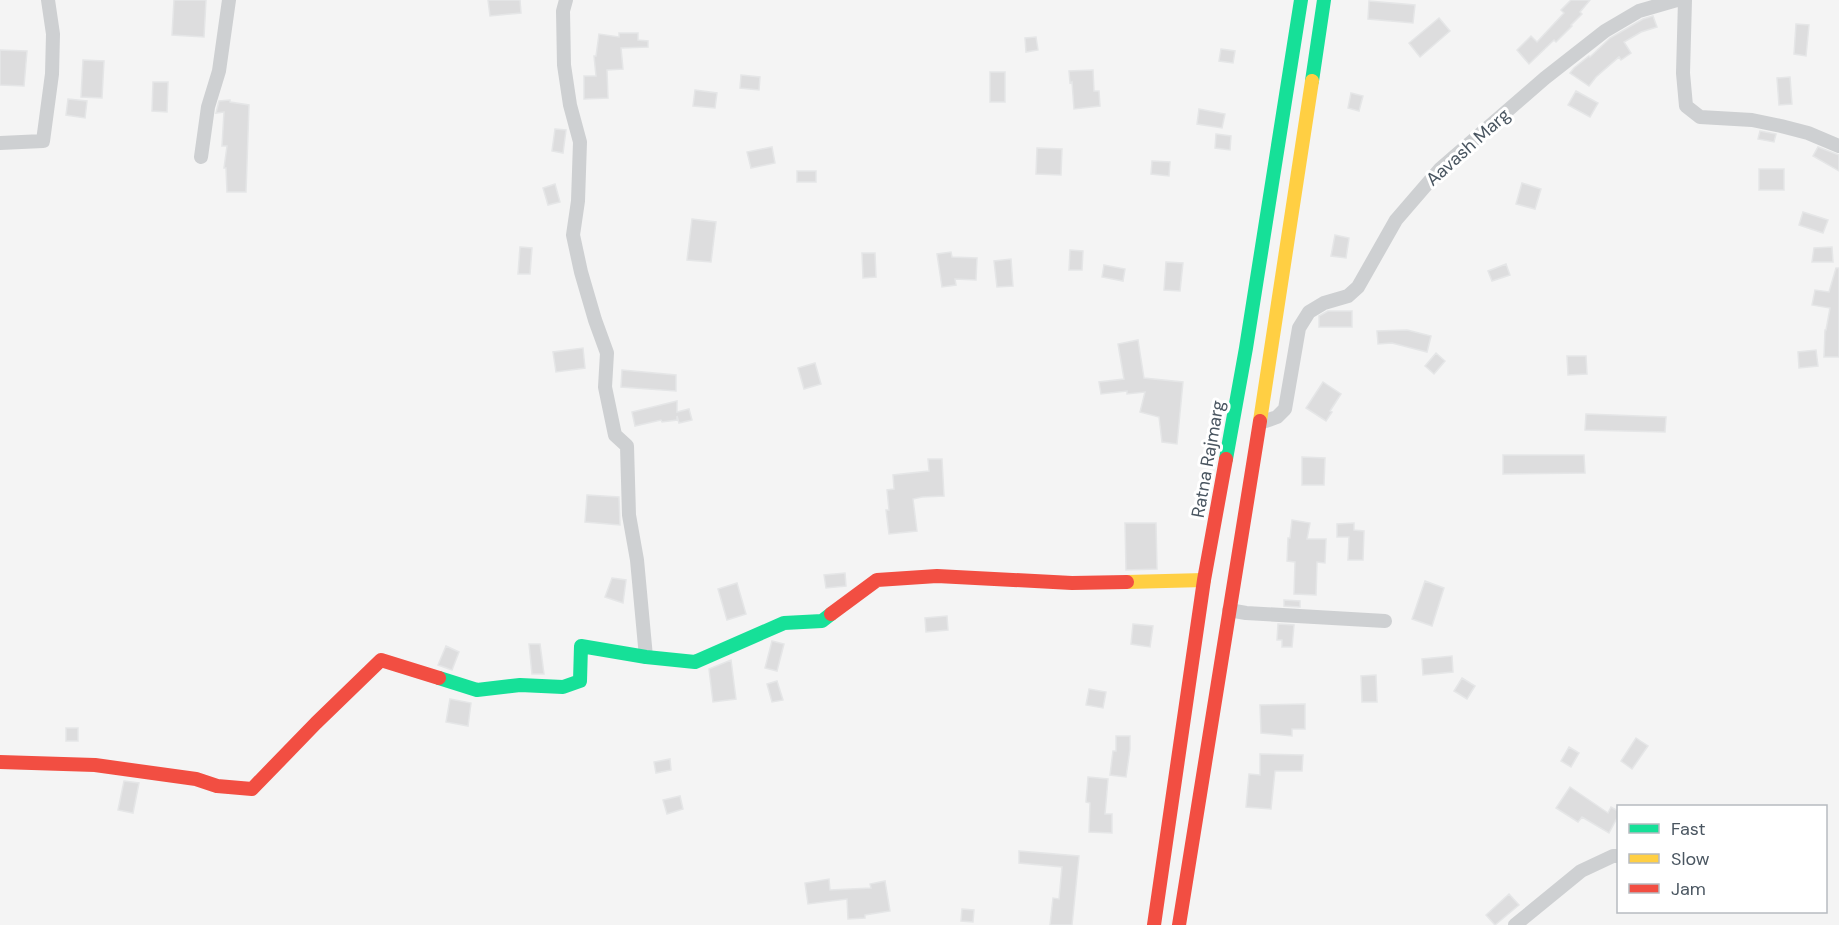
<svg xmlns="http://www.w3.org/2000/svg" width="1839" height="925" viewBox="0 0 1839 925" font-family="'DM Sans',sans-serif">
  <rect width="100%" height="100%" fill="#f4f4f4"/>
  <path fill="#ddddde" stroke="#e5e6e7" stroke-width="1.5" d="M174 0H206L204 37 172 35Z
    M488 0H520L521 13 490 16Z
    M1571 0H1590L1580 12 1582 14 1571 25 1572 26 1556 42 1554 40 1529 64 1517 50 1531 36 1537 42 1564 13 1561 10Z
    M1369 1 1415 5 1413 23 1368 19Z
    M1653 16 1657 27 1641 32 1624 42 1631 53 1621 60 1619 57 1596 77 1589 86 1570 73 1574 68 1589 56 1590 57 1610 38 1643 19Z
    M1439 18 1450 31 1420 57 1409 43Z
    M1796 24 1809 25 1806 56 1794 54Z
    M619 33H638V40L648 41V47L621 48 623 69 607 70 608 98 584 99V76H596L594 56H596L599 34 619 37Z
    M1036 37 1038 50 1026 52 1025 38Z
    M1221 49 1235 51 1233 63 1219 61Z
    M0 50 27 51 24 86 0 85Z
    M83 60 104 61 102 98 81 97Z
    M1093 70 1094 91H1099L1100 106 1074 109 1072 82 1070 83 1069 71Z
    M990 72H1005V102H990Z
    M741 75 760 77 759 90 740 88Z
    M1790 77 1792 104 1779 105 1777 78Z
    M153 82H168L167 112 152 111Z
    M695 90 717 93 715 108 693 106Z
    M1576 91 1598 103 1590 117 1568 105Z
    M1351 93 1363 96 1359 111 1348 108Z
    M68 99 87 101 85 118 66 115Z
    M230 100V102L249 105 246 192H227L226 168H224L227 146H222L224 112 216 113 219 101Z
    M1199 109 1225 114 1222 128 1197 124Z
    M555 129 566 130 563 153 552 151Z
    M1760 131 1776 134 1774 142 1758 139Z
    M1216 134 1231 136 1230 150 1215 148Z
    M772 147 775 163 751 168 747 152Z
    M1818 147 1839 155V171L1813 156Z
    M1037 148 1062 149 1061 175 1036 174Z
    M1152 161 1170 162 1169 176 1151 174Z
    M1759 169H1784V190H1759Z
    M797 171H816V182H797Z
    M1522 183 1541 189 1535 209 1516 204Z
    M555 184 560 202 548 205 543 188Z
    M1803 212 1828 220 1823 233 1799 225Z
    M692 219 716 222 711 262 687 260Z
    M1335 235 1349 238 1346 258 1331 256Z
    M520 247 532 248 530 274H518Z
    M1832 247 1833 262H1812L1814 248Z
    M1070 250 1083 251 1082 270H1069Z
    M951 252 952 257 977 258 976 280 955 279 956 285 942 287 937 254Z
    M862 253H875L876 277 863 278Z
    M1011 259 1013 286 997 287 994 261Z
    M1166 262 1183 263 1180 291 1164 290Z
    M1506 264 1510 275 1492 281 1488 271Z
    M1104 265 1125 269 1123 281 1102 277Z
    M1836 268H1839V357H1824L1825 330H1826L1830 308 1812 305 1815 290 1829 292Z
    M1328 311H1352V327H1319V316Z
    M1407 330 1431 336 1427 352 1392 343 1378 344 1377 331Z
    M1138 340 1144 378 1183 382 1177 444 1162 442 1159 417 1140 412 1145 392 1127 394V391L1101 394 1099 382 1124 379 1118 344Z
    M583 348 585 368 556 372 553 352Z
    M1816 350 1818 366 1799 368 1798 352Z
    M1436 353 1445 361 1434 374 1425 366Z
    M1567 356H1586L1587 374 1568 375Z
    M815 363 821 384 804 389 798 368Z
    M622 370 676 375V391L621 387Z
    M1323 382 1341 394 1330 411 1332 412 1326 421 1306 408Z
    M677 401V412L689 409 692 420 679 423 677 416V420L662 422 661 420 635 426 632 412Z
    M1586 414 1666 417 1665 432 1585 430Z
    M1503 455H1584L1585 473 1503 474Z
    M1302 457 1325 458 1324 485H1302Z
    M928 459H942L944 496 922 497 913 499 917 531 889 534 886 510H889L887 490 894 489 893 475 929 471Z
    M587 495 619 497 620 525 585 522Z
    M1292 520 1310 523 1307 539H1326L1325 563 1317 562 1316 595 1294 594 1295 562 1287 561 1288 538H1290Z
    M1125 523H1156L1157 569 1126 570Z
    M1354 523V530L1364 531 1363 560H1348L1349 537H1337V524Z
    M845 573 846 586 826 588 824 575Z
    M612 578 626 580 623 603 605 597Z
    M1425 581 1444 588 1432 626 1412 619Z
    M737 583 746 614 727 620 718 589Z
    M1284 600 1300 601V607L1284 606Z
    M947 616 948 630 926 632 925 618Z
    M1133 624 1153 626 1150 647 1131 644Z
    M1278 624 1294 625 1292 647H1282V640H1277Z
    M772 641 784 644 777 671 765 668Z
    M529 644H540L544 674H532Z
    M446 646 459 652 452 670 438 665Z
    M1452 656 1453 672 1423 675 1422 659Z
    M731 660 736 699 713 702 709 669Z
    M1376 675 1377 702H1362L1361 676Z
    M1462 678 1475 686 1467 699 1454 691Z
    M777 681 783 700 772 702 767 684Z
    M1089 689 1106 692 1103 708 1086 705Z
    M450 699 471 703 468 726 446 722Z
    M1305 704V729H1292V736L1261 733 1260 705Z
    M66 728H78V741H66Z
    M1116 736H1130V749L1126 777 1110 775 1113 751H1116Z
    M1636 738 1648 746 1632 769 1621 761Z
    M1569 747 1579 753 1571 767 1561 761Z
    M1260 754 1303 755 1302 771H1275L1271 809 1246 807 1249 774 1260 775Z
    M670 759 671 770 656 773 654 762Z
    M1088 777 1108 779 1105 814H1112V833L1089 832 1090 803 1086 802Z
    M124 781 139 783 133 813 118 810Z
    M1570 787 1608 813 1611 807 1618 811V816L1609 833 1582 817 1578 822 1556 808Z
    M680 796 683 809 667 814 663 800Z
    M1019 851 1079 856 1072 925H1050L1053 898 1059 899 1062 867 1019 863Z
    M829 879 830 890 871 888 870 884 885 881 890 911 865 915V918L848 919 847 899 808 904 805 883Z
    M1509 894 1519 905 1495 925 1486 915Z
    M962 909 974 910 973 922 961 921Z"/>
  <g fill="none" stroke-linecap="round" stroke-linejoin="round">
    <path stroke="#ced0d2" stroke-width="14" d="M566 0 563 11 564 65 570 105 580 142 578 201 573 235 581 272 595 320 607 353 605 387 615 435 627 446 629 515 637 560 646 657
      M1685 0 1683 73 1686 106 1700 117 1752 120 1781 126 1808 133 1839 146
      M0 143 43 141 52 74 53 34 48 0
      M201 157 208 107 219 71 229 0
      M1260 423 1277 417 1285 409 1299 328 1309 312 1324 303 1348 296 1358 287 1396 220 1440 169 1545 78 1605 31 1639 11 1677 0
      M1229 610 1246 613 1385 621
      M1515 925 1581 871 1613 856H1618"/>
    <path stroke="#16e098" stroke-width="14" d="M1312 81 1324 0
      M1226 459 1246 348 1301 0
      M439 678 477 690 520 685 563 687 580 681 581 646 646 657 695 662 784 623 822 621 831 614"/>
    <path stroke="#ffcf43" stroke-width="14" d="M1260 421 1312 81
      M1127 582 1204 580"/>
    <path stroke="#f24e42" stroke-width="14" d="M831 614 877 580 937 576 1072 583 1127 582
      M0 762 95 765 196 779 217 786 252 789 316 723 381 660 439 678
      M1154 925 1204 580 1226 459
      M1179 925 1260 421"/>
  </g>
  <g text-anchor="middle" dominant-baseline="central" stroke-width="6" stroke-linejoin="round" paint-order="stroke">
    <g font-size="18" fill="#4a5661" stroke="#fff">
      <text transform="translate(1468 147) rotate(-42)">Aavash Marg</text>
      <text transform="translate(1208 459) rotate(-80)">Ratna Rajmarg</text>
    </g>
  </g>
  <rect x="1617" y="805" width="210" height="108" fill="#ffffff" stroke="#b7bbc0" stroke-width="1.5"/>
  <rect x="1629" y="824" width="30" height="9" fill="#16e098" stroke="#b7bbc0" stroke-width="1.5"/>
  <text x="1671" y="835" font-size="18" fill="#4a5661">Fast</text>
  <rect x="1629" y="854" width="30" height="9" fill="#ffcf43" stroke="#b7bbc0" stroke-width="1.5"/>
  <text x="1671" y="865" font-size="18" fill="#4a5661">Slow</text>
  <rect x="1629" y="884" width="30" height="9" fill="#f24e42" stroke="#b7bbc0" stroke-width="1.5"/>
  <text x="1671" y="895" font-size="18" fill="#4a5661">Jam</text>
</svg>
